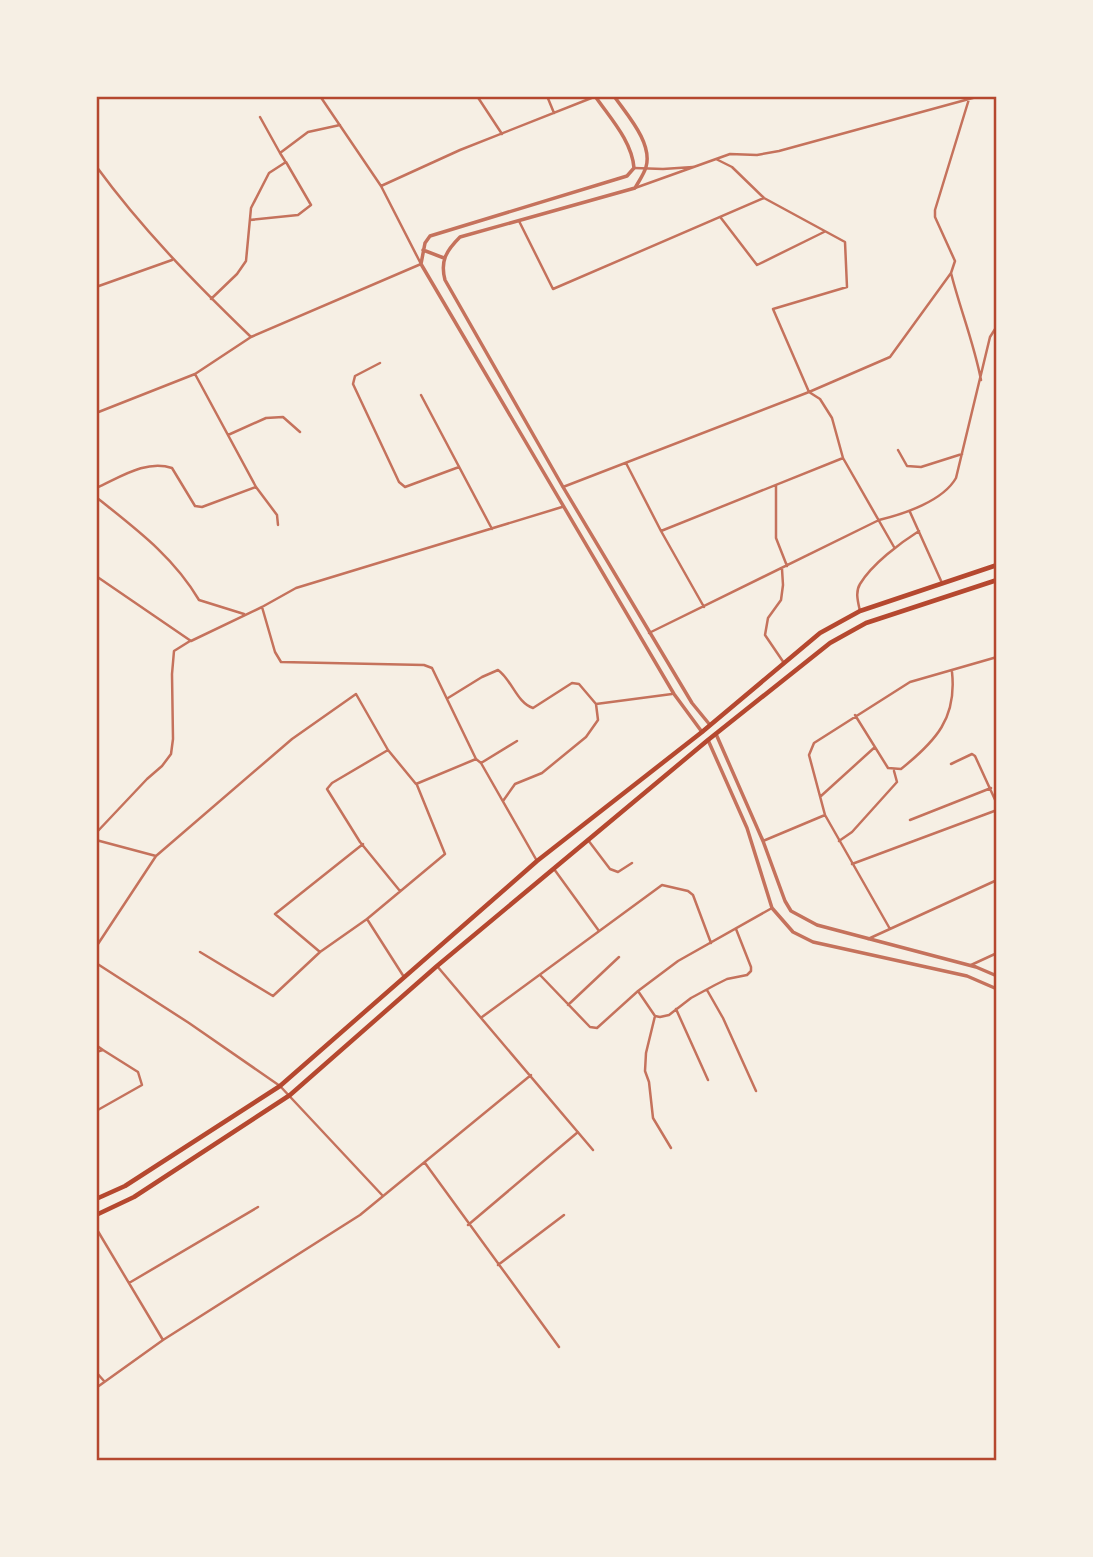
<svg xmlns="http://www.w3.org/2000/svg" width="1093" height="1557" viewBox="0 0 1093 1557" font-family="'Source Sans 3',sans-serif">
  <rect width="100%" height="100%" fill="#f6efe4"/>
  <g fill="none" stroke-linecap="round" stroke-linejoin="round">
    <path stroke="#c5725c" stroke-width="2.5" d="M320 96 381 186
      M477 96 502 134
      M547 96 554 113
      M260 117 280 153
      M716 159 732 167 764 198 845 242 847 287 773 309 809 392 820 399 832 418 843 458 894 547
      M285 161 280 153 308 132 340 125
      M96 166C142 229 195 283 251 337
      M634 168 663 169 693 167
      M635 188 730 154 757 155 779 151 980 96
      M721 218 757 265 824 232
      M519 221 553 289 764 198
      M951 273 955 261 935 217V210L969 99
      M96 287 172 260
      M211 299 237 274 246 261 251 208 269 173 286 162 311 205 298 215 250 220
      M380 363 355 376 353 384 399 482 405 487 459 467
      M195 374 251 337 421 264 381 186 460 150 594 97
      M421 395 492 529
      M96 413 195 374 256 487 202 507 195 506 172 468C146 459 119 478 96 488
      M228 435 266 418 283 417 300 432
      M898 450 907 466 921 467 962 454
      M626 463 661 531 704 607
      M776 485V538L787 566
      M256 487 277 515 278 525
      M563 487 809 392 890 357 951 273C960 309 974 343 981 380
      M96 497C136 529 173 556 199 600L244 614
      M910 512 942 583
      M661 531 843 458
      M782 569 783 585 781 600 768 618 765 635 784 663
      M96 576 191 641 262 607 296 588 562 507
      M262 607 275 652 281 662 424 665 432 668 476 759
      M860 611C858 602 855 592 860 584 872 564 900 543 919 531
      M649 633 879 520C904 514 943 501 956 478L990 337 997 326
      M448 698 482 677 498 670C512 680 517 703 533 708L572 683 579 684 596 704 598 720 586 737 542 773 515 784 503 801
      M596 704 672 694
      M855 715 888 768 901 769C936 741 957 718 952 672
      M388 750 332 783 327 789 360 842 400 891
      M481 763 517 741
      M951 764 972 754 975 756 997 804
      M821 796 875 747
      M910 820 991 788
      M96 833 147 779 162 766 171 754 173 739 172 674 174 651 190 641
      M96 840 156 856
      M588 840 610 869 618 872 632 863
      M763 841 825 815
      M839 841 852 832 897 782 894 771
      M363 844 275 914 320 952 367 919
      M852 864 997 810
      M554 869 599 931
      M890 929 825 815 809 755 814 743 910 682 997 657
      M868 939 997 880
      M96 947 156 856 292 739 356 694 388 750 416 784 476 759 481 763 537 861
      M200 952 273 996 320 952
      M96 963 189 1023 280 1086 382 1195
      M971 965 997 953
      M437 966 593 1150
      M541 976 590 1027 597 1028 638 991 678 961 772 908
      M404 977 367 919 445 854 417 785
      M707 990 723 1018 756 1091
      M638 991 655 1016 660 1017 669 1015 691 998 715 985 727 979 747 975 751 971V967L736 929
      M568 1005 619 957
      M676 1009 708 1080
      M655 1016 646 1053 645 1071 649 1082 653 1118 671 1148
      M482 1017 662 885 688 891 693 895 711 943
      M96 1045 103 1050
      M96 1052 103 1050 138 1072 142 1085 96 1111
      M425 1163 559 1347
      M468 1225 578 1132
      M96 1228 163 1340
      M498 1265 564 1215
      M129 1283 258 1207
      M96 1372 104 1381
      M96 1388 163 1340 360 1215 531 1075"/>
    <path stroke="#c5725c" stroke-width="3.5" d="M595 96C610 118 632 141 634 168L627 176 430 236 425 243 421 264 674 694 702 732
      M614 96C627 115 653 143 646 167 644 174 639 181 635 188L460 237C446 251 440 261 445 280L563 487 692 703 710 725
      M423 250 444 258
      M716 734 763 841 785 901 791 911 817 925 976 967 997 976
      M708 740 747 828 772 908 793 932 813 942 967 976 997 989"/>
    <path stroke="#b5482f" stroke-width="4.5" d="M96 1199 125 1186 280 1086 537 861 702 732 820 633 860 611 997 565
      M96 1215 134 1197 290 1095 437 966 708 740 830 643 866 623 997 580"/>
  </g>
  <rect width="1093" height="1557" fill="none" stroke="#f6efe4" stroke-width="196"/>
  <rect x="98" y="98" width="897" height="1361" fill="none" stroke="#b5482f" stroke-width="2.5"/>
</svg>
